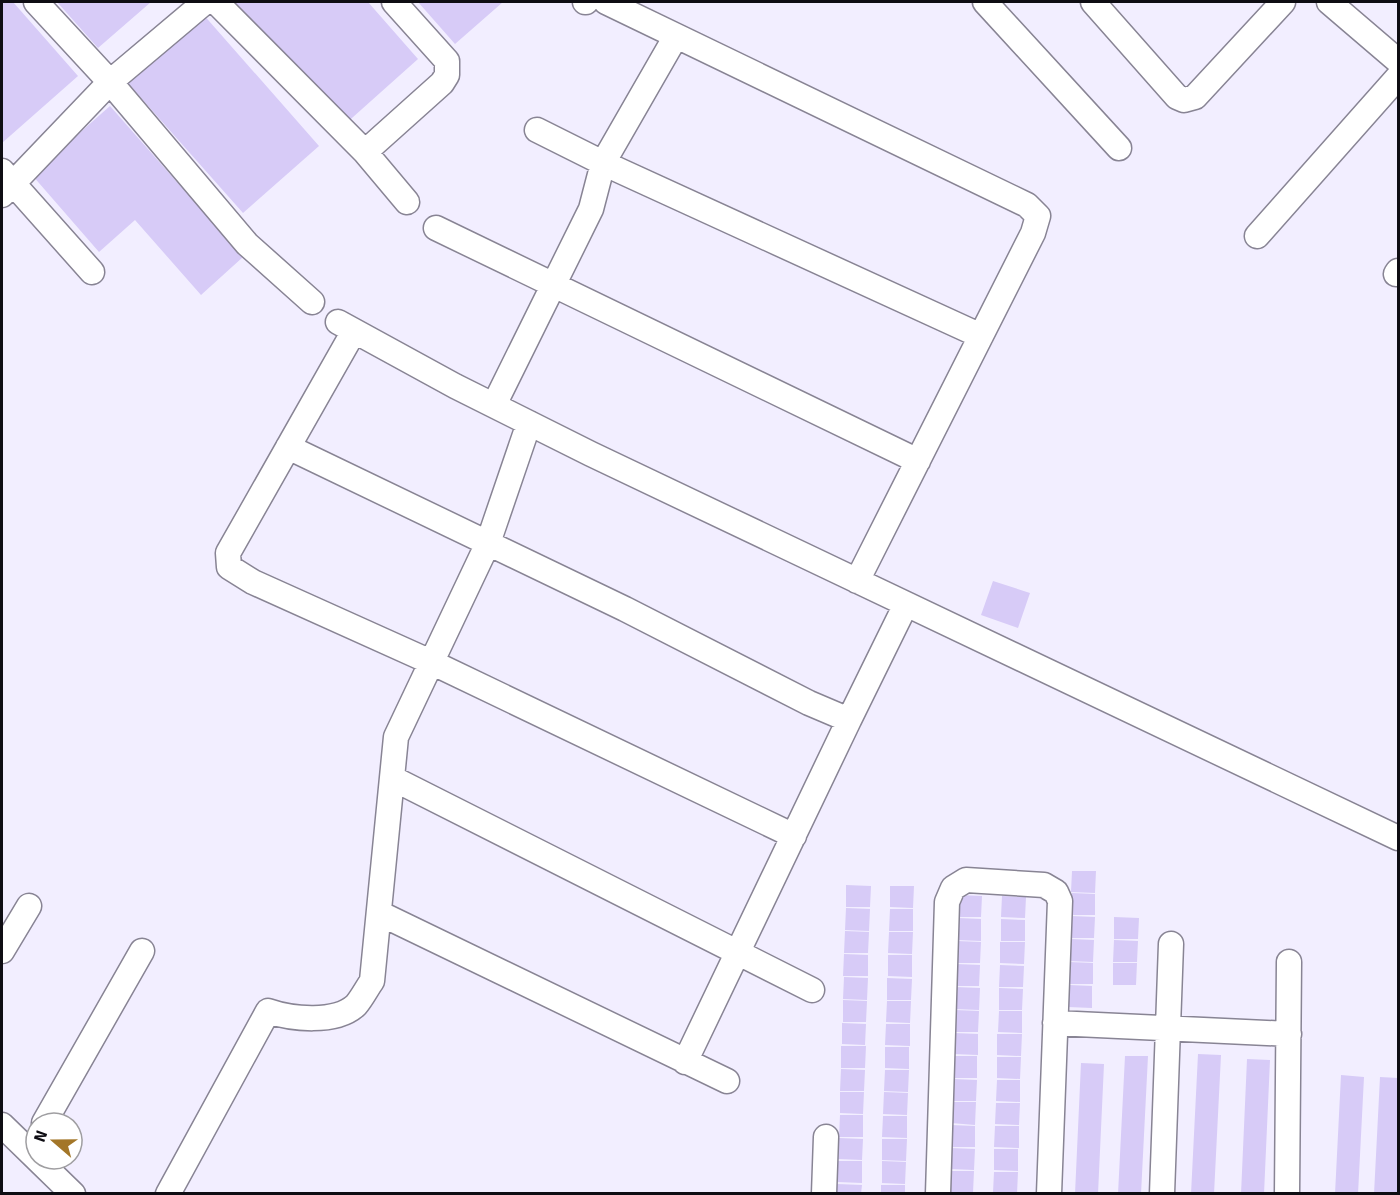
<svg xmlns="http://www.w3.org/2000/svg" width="1400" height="1195" viewBox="0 0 1400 1195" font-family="Signika,sans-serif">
  <rect width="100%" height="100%" fill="#f2eeff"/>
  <path fill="#d7cbf7" d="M2 2H13L78 76 2 143Z
    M57 2H151L98 48Z
    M233 2H368L418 59 343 126Z
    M418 2H503L455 44Z
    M202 13 319 146 243 213 126 81Z
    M110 106 243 257 201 295 135 220 99 252 32 175Z
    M993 581 1030 593 1018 628 981 615Z
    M1072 871H1096L1095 893 1071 892Z
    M846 885 871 886 870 907H846Z
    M890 886H914L913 908 890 907Z
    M1072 893 1095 894V915H1071Z
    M958 895 982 896 981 917H958Z
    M1002 896 1026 897 1025 918 1001 917Z
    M846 908 870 909 869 931 845 930Z
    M890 909H913V931H889Z
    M1071 916 1095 917 1094 938H1070Z
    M1114 917 1139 918 1138 939H1114Z
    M958 918 981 919V941L957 940Z
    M1001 919 1025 920V941H1001Z
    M845 931 869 932 868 953H844Z
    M889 932H913L912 954 888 953Z
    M1070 939 1094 940 1093 962 1069 961Z
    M1114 940 1138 941 1137 962H1113Z
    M957 941 981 942 980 963H956Z
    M1000 942H1025L1024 964 1000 963Z
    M844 954 868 955V976H843Z
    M888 955H912V977L888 976Z
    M1069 962 1093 963V984H1069Z
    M1113 963H1137L1136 985H1113Z
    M956 964 980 965 979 986H955Z
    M1000 965 1024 966 1023 987H999Z
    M844 977 868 978 867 1000 843 999Z
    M887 978 912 979 911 1000H887Z
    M1069 985 1092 986V1008L1068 1007Z
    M955 987 980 988 979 1010 955 1009Z
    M999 988 1023 989 1022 1010H999Z
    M843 1000 867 1001 866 1022H843Z
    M887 1001H911L910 1023 886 1022Z
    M955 1010 979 1011 978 1032H954Z
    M999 1011H1022V1033L998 1032Z
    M842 1023 866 1024 865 1045 842 1044Z
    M886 1024H910V1046L885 1045Z
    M954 1033 978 1034V1055L953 1054Z
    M997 1034H1022L1021 1056 997 1055Z
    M841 1046H866L865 1068H841Z
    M885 1047H909V1069L885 1068Z
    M1198 1054 1221 1055 1214 1194H1191Z
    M953 1056H977V1078H953Z
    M1125 1056H1148L1141 1194H1118Z
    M997 1057H1021L1020 1079 997 1078Z
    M1247 1059 1270 1060 1264 1194H1241Z
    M1081 1063 1104 1064 1098 1194H1075Z
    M841 1069 865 1070 864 1091H840Z
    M885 1070H909L908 1092 884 1091Z
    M1341 1075 1364 1077 1358 1194H1335Z
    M1380 1077 1398 1078 1397 1194H1374Z
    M953 1079 977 1080 976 1101H952Z
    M997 1080H1020V1102L996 1101Z
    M840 1092H864L863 1114 840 1113Z
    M884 1092 908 1093 907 1115 883 1114Z
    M952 1102H976L975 1125 951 1123Z
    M996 1103H1020L1019 1125 995 1124Z
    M840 1115H863V1137H839Z
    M883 1116H907V1138L882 1137Z
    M951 1125 975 1126V1147H950Z
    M995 1126H1019V1148L994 1147Z
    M839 1138 863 1139 862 1160 838 1159Z
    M882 1139H907L906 1161 882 1160Z
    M950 1148 975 1149 974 1170 950 1169Z
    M994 1149H1018V1171L994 1170Z
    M838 1161H862V1183L838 1182Z
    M882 1161 906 1162 905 1184 882 1183Z
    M950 1171H974L973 1193H949Z
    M994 1172H1018L1017 1194 993 1193Z
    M837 1184 862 1185 861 1194H837Z
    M881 1185H905V1194H881Z"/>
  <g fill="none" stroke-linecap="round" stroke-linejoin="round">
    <defs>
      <path id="minor" d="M36 2 110 82 247 244 312 302
        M216 2 365 152 407 202
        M585 2H586
        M606 2 1027 205 1038 216 1033 233 857 581
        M985 2 1119 148
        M1093 2 1177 97 1184 100 1195 97 1283 2
        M1329 2 1398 61
        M537 130 603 163 981 336
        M365 152 442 83 447 75V61L394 2
        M2 171 92 272
        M2 195 110 82 205 2
        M436 228 918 461
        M1257 236 1398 77
        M1396 274 1398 271
        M338 322 455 386 591 454 1398 838
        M354 331 228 553 229 567 253 582 433 663 794 836
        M494 405 591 209 603 163 676 36
        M288 447 625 609 809 703 849 720 906 604
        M392 778 812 990
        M379 913 727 1081
        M2 951 29 906
        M1055 1023 1289 1034
        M685 1062 849 720
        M44 1123 142 951
        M2 1125 36 1158
        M37 1159 73 1194
        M168 1194 268 1011C291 1019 336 1024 356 1005 362 998 367 988 372 981L396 737 488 543 529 423
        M824 1194 826 1137
        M938 1194 947 902 953 888 966 880 1044 885 1056 892 1060 901 1049 1194
        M1162 1194 1171 944
        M1287 1194 1289 962"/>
    </defs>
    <use href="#minor" stroke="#888494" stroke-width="27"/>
    <use href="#minor" stroke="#fff" stroke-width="24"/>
  </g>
  <rect width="1400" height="1195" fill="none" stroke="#0e0d13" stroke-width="6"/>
  <g transform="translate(54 1141) rotate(290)"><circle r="28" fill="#ffffff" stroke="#9f9ea1" stroke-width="1.5"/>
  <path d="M0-4.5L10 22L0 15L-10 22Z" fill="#a37628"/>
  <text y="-9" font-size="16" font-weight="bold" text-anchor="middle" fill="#0e0d13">N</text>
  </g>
</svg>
